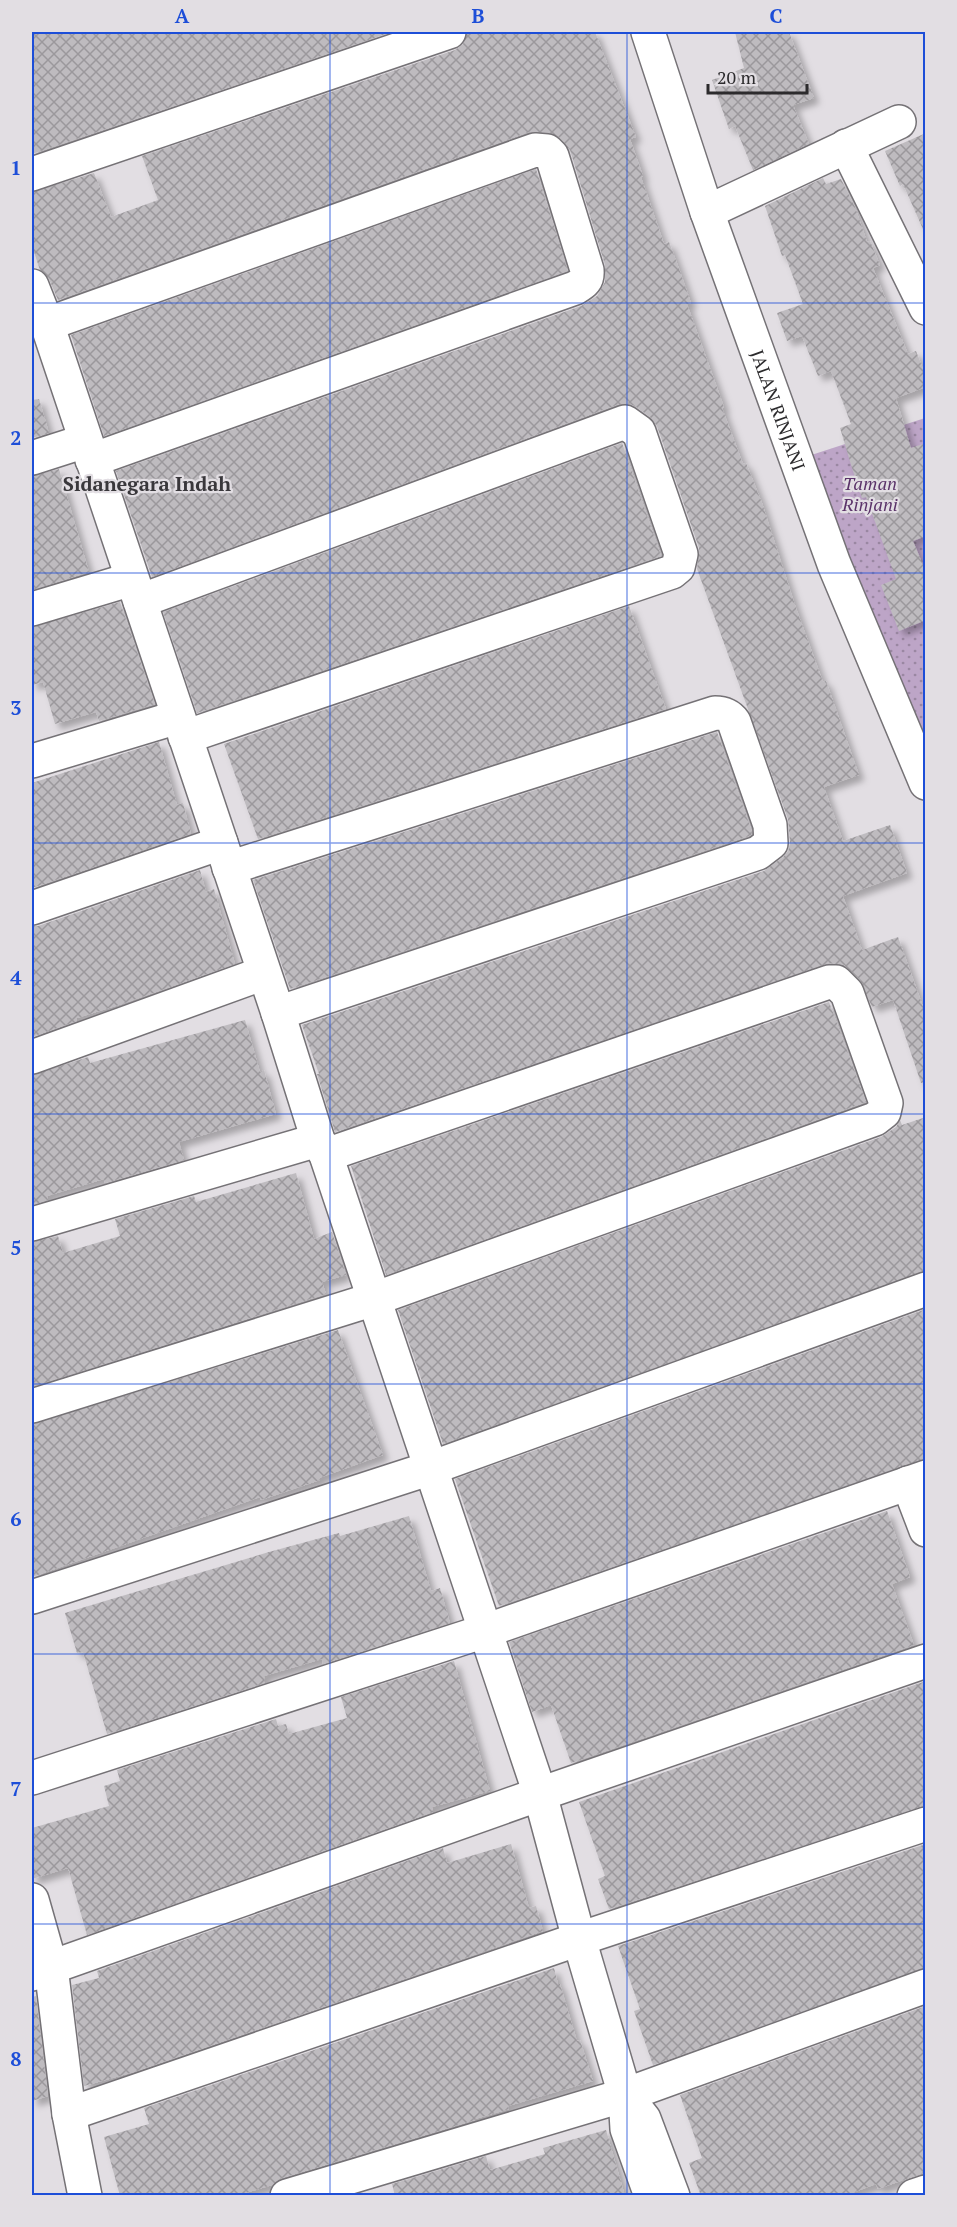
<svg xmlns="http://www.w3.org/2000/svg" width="957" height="2227" viewBox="0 0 957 2227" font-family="'PT Serif',serif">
  <defs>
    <pattern id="park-dots" width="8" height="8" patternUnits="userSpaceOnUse" patternTransform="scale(1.5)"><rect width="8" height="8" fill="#bda5c7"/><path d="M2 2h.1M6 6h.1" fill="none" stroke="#9a87a2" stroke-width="1.8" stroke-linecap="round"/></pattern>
    <pattern id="building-cross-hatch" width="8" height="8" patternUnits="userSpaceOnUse" patternTransform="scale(1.5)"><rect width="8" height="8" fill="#bebbbf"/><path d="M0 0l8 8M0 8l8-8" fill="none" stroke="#9b989c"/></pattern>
    <filter id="shadow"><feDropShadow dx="5.5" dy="5.5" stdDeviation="3" flood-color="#0004"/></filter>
  </defs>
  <rect width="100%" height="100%" fill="#e2dee3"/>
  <path fill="url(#park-dots)" d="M925 418V768L796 460Z"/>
  <path fill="url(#building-cross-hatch)" filter="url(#shadow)" d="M32 32H392L32 154Z
    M467 32H595L636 137 630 139 643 176 641 177 664 244 669 242 681 274 691 303 687 304 724 407 722 408 743 464 746 463 762 503 796 608 823 682 826 681 859 775 824 787 843 841 890 825 907 873 843 896 862 950 898 937 926 1015V1082L921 1083 893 1000 872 1007 860 980 844 965 829 963 335 1132 317 1074H319L302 1025 764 871 783 857 788 851 790 843 788 819 697 569 699 548 657 426 650 417 635 406 627 403 619 404 152 577 116 471 581 306 597 296 605 282V265L570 150 560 138 549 133 529 132 58 300 49 279 40 270 32 246V192L94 173 111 217 158 200 142 156 455 50 463 44Z
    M735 32H789L814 98 793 105 809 144 753 170 735 126 729 129 712 80 744 68Z
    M926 133V236L903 184 900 186 885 151Z
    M536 169 568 271 104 436 71 335Z
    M823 178 826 184 841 179 855 207 867 242 870 241 880 265 873 268 908 354 916 351 926 377V387L896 398 911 448 926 443V536L913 541 926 572V620L899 631 881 585 896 579 866 497 862 498 852 468 840 428 851 424 831 371 818 376 802 336 787 341 777 313 803 304 785 255 782 256 765 206Z
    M39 399 49 433 32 438V400Z
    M622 443 661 556 197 713 163 612Z
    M59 469 89 572 32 590V476Z
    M120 602 155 704 99 721 96 712 55 724 43 682 32 685V627Z
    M629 606 666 709 258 839 224 744Z
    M717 732 751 829 752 834 749 836 290 989 253 880Z
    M159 742 177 805 183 803 191 834 32 888V783Z
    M200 870 206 892 214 889 235 964 122 1004 77 1018V1021L32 1037V926H38Z
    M829 1002 866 1102 386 1275 351 1166Z
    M245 1020 260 1072 264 1070 276 1114 179 1142 184 1160 105 1183 104 1179 47 1196 48 1200 32 1205V1075L88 1057 90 1063Z
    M926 1117V1271L443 1444 398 1310 881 1137 896 1127 900 1120 902 1125Z
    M296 1173 314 1239 332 1232 346 1275 322 1282 326 1294 32 1387V1242L58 1236 63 1253 120 1236 115 1219 194 1196 196 1202Z
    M926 1309V1459L499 1606 455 1479Z
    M338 1330 383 1455 319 1478 320 1480 261 1500 260 1497 32 1577V1424Z
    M887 1511 910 1577 892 1584 914 1645 571 1763 551 1705 532 1712 509 1642Z
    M409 1516 431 1591 440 1588 450 1623 323 1664 322 1659 264 1676 265 1683 107 1734 83 1652 77 1653 65 1613 269 1552 339 1533 340 1536Z
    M454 1661 490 1791 432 1807 433 1812 87 1935 68 1868 32 1879V1828L109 1806 104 1786 120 1781 117 1770 276 1719 278 1726 286 1724 289 1734 347 1718 341 1697Z
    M926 1681V1806L609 1909 598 1879 605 1876 579 1802Z
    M511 1844 529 1908 536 1906 543 1931 134 2072 84 2086 72 1985 99 1978 97 1971 443 1848 447 1863Z
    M926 1844V1968L653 2065 634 2011 640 2009 618 1946Z
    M554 1968 558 1984H560L577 2041 580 2040 593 2081 508 2106 509 2109 475 2119V2120L282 2178 272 2185 236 2196H120L104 2137 149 2124 144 2108Z
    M36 1996 48 2096 32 2101V1997Z
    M926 2006V2172L878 2189 876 2184 844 2196H701L689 2163 702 2158 680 2095Z
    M606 2130 625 2196H395L392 2184 486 2156 490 2170 545 2154 543 2148Z"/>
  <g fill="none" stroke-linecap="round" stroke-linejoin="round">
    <defs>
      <g id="minor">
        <path id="s1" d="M648 32 707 212 834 564 926 783"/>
        <path d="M846 146 926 308"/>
        <path d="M32 174 449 32"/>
        <path d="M707 212 899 122"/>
        <path d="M32 286 47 324 278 1013 318 1140 326 1155 540 1794 579 1939 625 2095"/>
        <path d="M47 324 535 150 547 151 552 156 587 270C588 280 584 283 575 288L92 460"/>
        <path d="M32 458 85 441"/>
        <path d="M140 601 625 422 639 432 681 554 678 567 672 572 185 737"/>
        <path d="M32 609 132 579"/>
        <path d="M32 761 178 717"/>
        <path d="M229 868 715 713C724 713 729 715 734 722L770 825 771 843 758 853 278 1013"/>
        <path d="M32 908 221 843"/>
        <path d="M32 1057 264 973"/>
        <path d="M32 1224 318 1140"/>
        <path d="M32 1406 374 1299 875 1119 884 1112 886 1103 847 993 836 982H829L326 1155"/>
        <path d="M908 1483 926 1530"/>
        <path d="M32 1597 431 1468 926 1289"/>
        <path d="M32 1778 485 1631 926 1477"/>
        <path d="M32 1900 51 1967 69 2114 85 2196"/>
        <path d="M32 1974 540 1794 926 1661"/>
        <path d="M69 2114 579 1939 926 1824"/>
        <path d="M287 2196 625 2095 926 1986"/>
        <path d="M651 2196 627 2129 625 2095 644 2119 673 2196"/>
        <path d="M914 2196 926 2192"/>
      </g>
    </defs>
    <use href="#minor" stroke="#757276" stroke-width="36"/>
    <use href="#minor" stroke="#fff" stroke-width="33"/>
  </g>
  <path fill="none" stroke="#1d4ed8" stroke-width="1.5" stroke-opacity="0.55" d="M330 32V2196M627 32V2196M32 303H926M32 573H926M32 843H926M32 1114H926M32 1384H926M32 1654H926M32 1924H926"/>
  <g text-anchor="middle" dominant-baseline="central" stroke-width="4.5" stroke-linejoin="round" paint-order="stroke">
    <g font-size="18" fill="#2c2b2d" stroke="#e2dee3">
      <text stroke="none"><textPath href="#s1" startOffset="400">JALAN RINJANI</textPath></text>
    </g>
    <g font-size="18" font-style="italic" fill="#5a3269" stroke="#e2dee3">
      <text x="870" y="483">Taman<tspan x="870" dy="21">Rinjani</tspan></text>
    </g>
    <g font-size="20" font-weight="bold" fill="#39373b" stroke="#e2dee3">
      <text x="147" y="483">Sidanegara Indah</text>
    </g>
  </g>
  <rect width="957" height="2227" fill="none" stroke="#e2dee3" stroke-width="66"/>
  <path d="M708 84v9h99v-9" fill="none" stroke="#2c2b2d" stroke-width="3"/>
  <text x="717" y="84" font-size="18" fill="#2c2b2d" stroke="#e2dee3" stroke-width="4.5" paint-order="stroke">20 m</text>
  <rect x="33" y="33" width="891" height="2161" fill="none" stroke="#1d4ed8" stroke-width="2"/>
  <g font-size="20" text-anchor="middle" font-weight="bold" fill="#1d4ed8">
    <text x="182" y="23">A</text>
    <text x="478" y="23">B</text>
    <text x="776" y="23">C</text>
    <text x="16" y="175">1</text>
    <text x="16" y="445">2</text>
    <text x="16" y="715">3</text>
    <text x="16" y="985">4</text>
    <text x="16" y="1255">5</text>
    <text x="16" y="1526">6</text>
    <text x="16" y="1796">7</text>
    <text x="16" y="2066">8</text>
  </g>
</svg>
